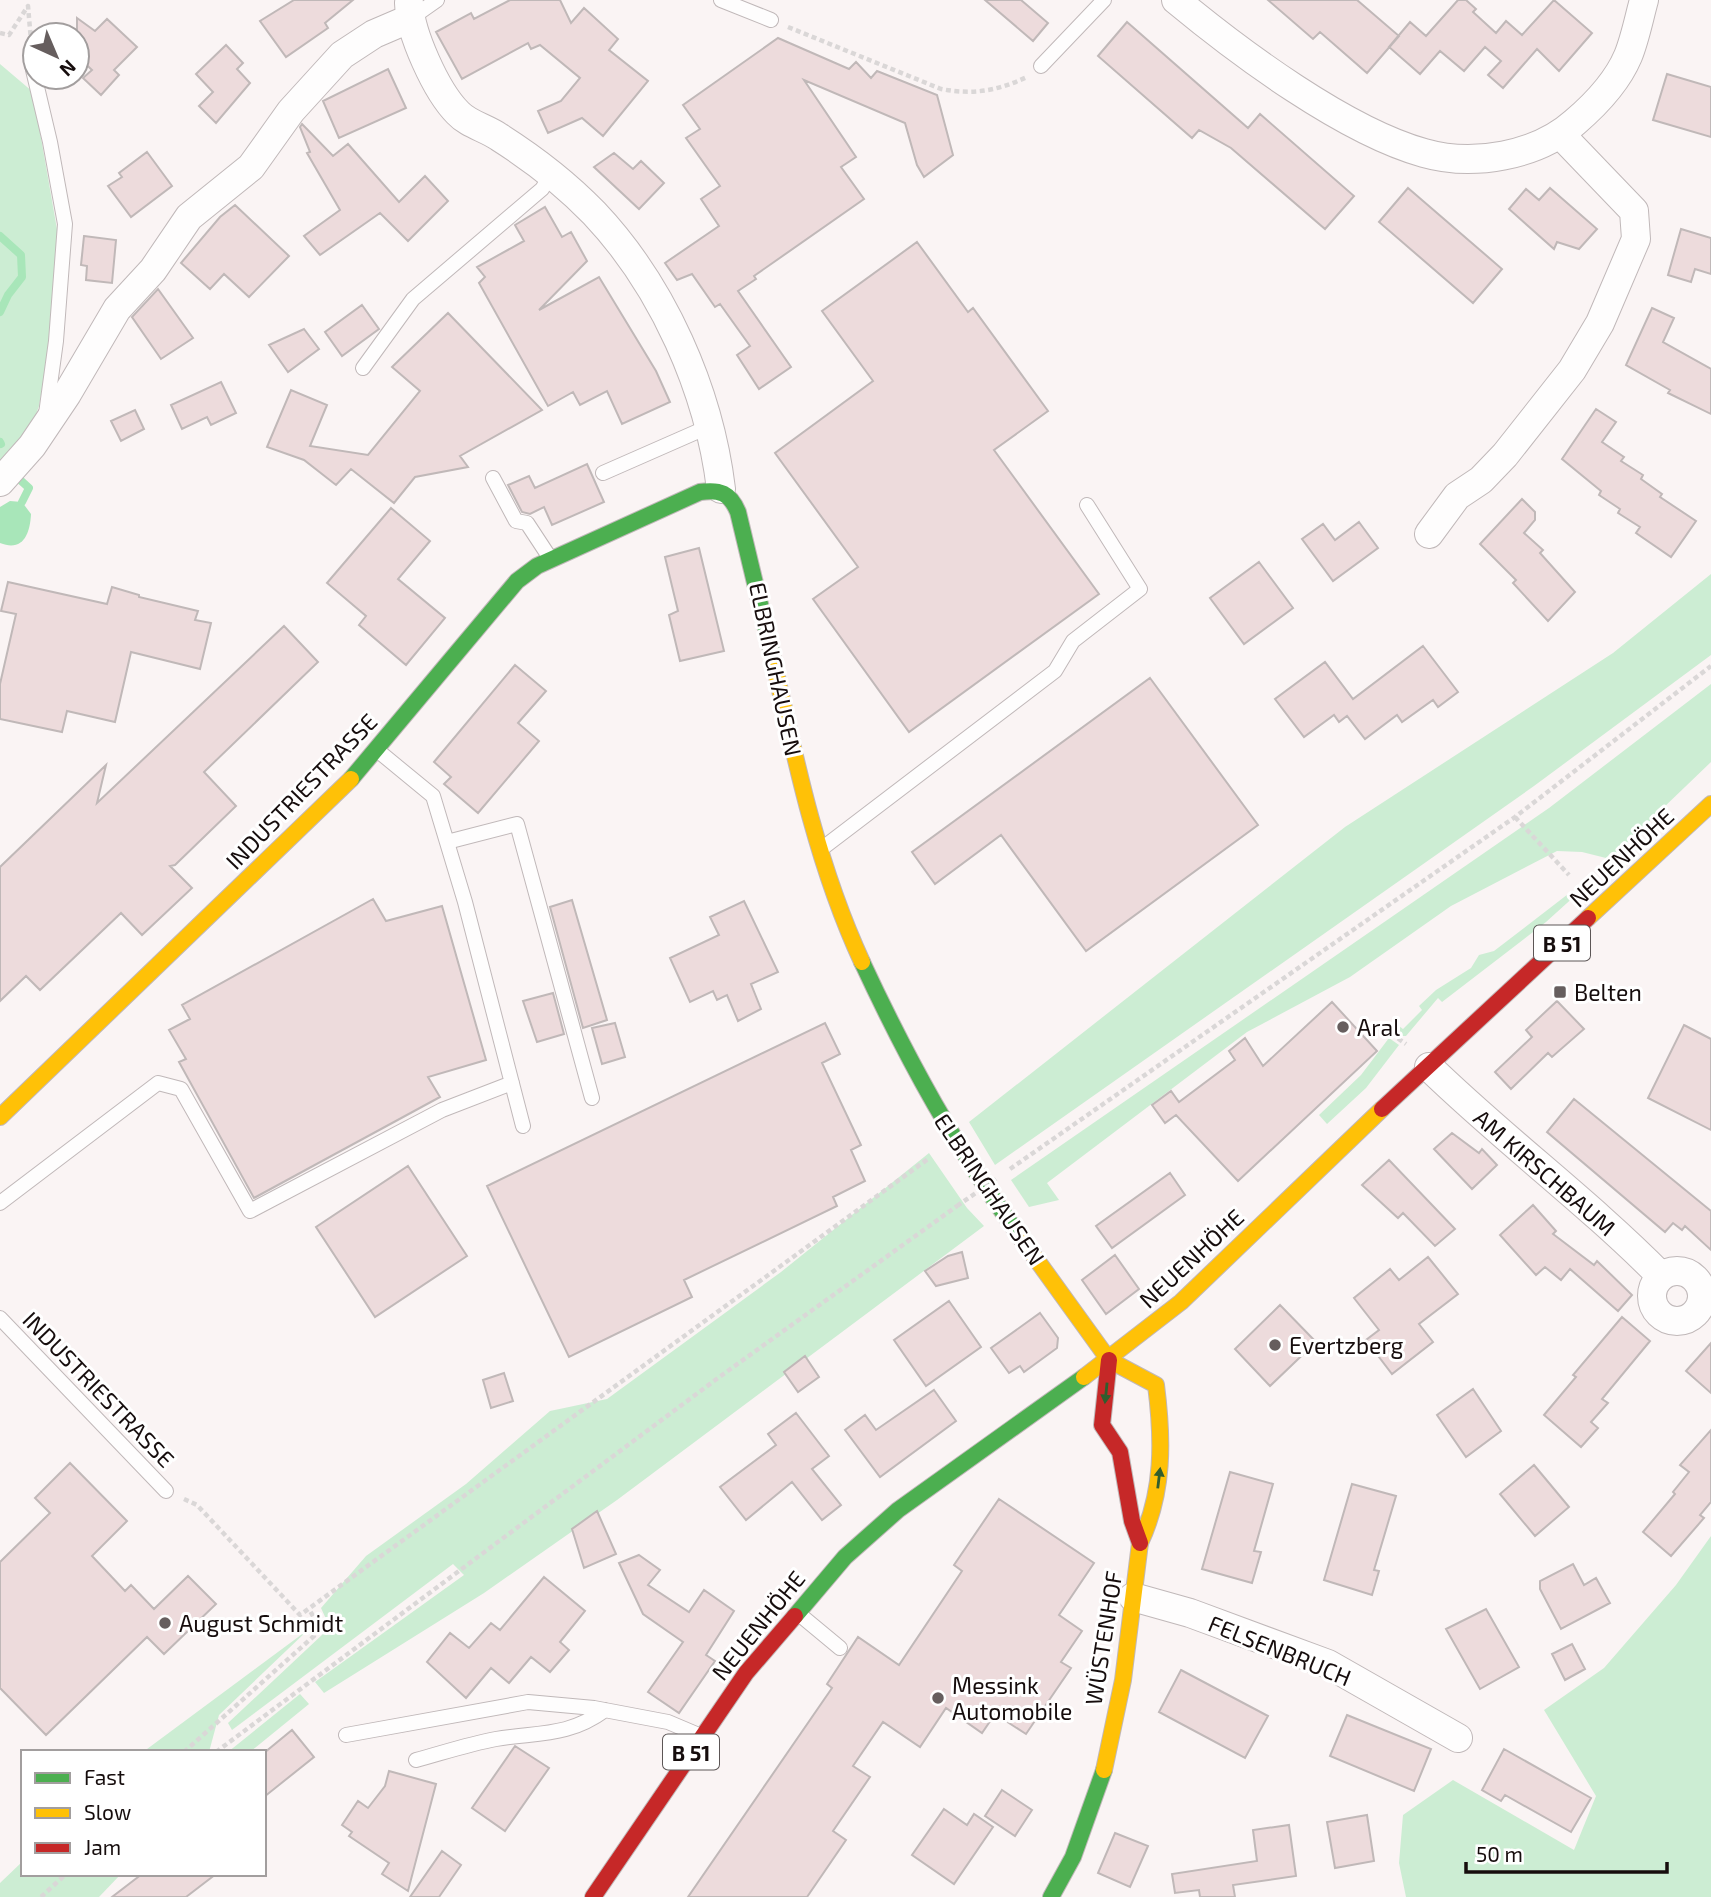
<svg xmlns="http://www.w3.org/2000/svg" width="1711" height="1897" viewBox="0 0 1711 1897" font-family="'Exo 2',sans-serif">
  <rect width="100%" height="100%" fill="#faf4f4"/>
  <path fill="#ccedd3" d="M0 64 33 92 58 235 48 355 39 406 30 431 4 462 0 460Z
    M1711 574V655L1534 786 995 1165 969 1122 1345 827 1613 653Z
    M1711 684V762L1610 859 1582 852 1557 851 1451 906 1350 977 1247 1032 1047 1183 1059 1200 1029 1207 1011 1180 1549 808Z
    M1572 891 1577 894 1546 922 1442 1002 1438 998 1406 1036H1401L1396 1030 1399 1026 1403 1029 1422 1010 1419 1006 1436 990 1471 968 1479 955 1494 951Z
    M1389 1038 1399 1045 1366 1088 1327 1124 1319 1115 1361 1075Z
    M929 1153 967 1208 984 1226 617 1500 484 1593 324 1693 315 1682 464 1575 453 1564 232 1730 228 1723 323 1634 327 1621 321 1608 366 1556 466 1484 550 1411 607 1399 781 1272Z
    M1711 1536V1897H1406L1399 1863 1403 1815 1453 1780 1574 1850 1596 1796 1544 1710 1604 1668 1676 1585Z
    M309 1629 219 1715 209 1752H143Z
    M300 1694 309 1704 250 1752H228Z
    M23 1861V1874H121L99 1897H0V1883Z"/>
  <path fill="#a8e6b9" d="M10 501 22 502 31 514C30 534 23 552 0 543V507Z"/>
  <g fill="none" stroke-linecap="round" stroke-linejoin="round">
    <path stroke="#a8e6b9" stroke-width="8" d="M0 236 21 255 22 277 8 295 0 312
      M0 442 1 444
      M18 478 29 488 22 502"/>
  </g>
  <path fill="#eddbdc" stroke="#c0b8b8" stroke-width="2" d="M294 0H353L325 23 328 28 286 57 260 21Z
    M510 0H560L571 23 584 8 618 39 609 50 648 81 603 136 582 118 548 133 538 111 561 101 580 78 540 45 531 49 528 43 462 79 436 32 471 13 474 19Z
    M985 0H1021L1048 23 1033 41Z
    M1268 0H1357L1399 36 1367 73 1320 32 1313 39Z
    M1458 0H1466L1476 9 1473 12 1496 33 1506 21 1522 35 1554 0 1592 33 1559 71 1537 49 1503 88 1488 75 1501 61 1485 47 1464 71 1440 51 1420 74 1389 47 1410 22 1426 36Z
    M77 18 95 31 107 19 137 47 114 70 119 75 101 95 83 78 92 70 77 56Z
    M1127 22 1248 128 1260 114 1354 196 1325 229 1231 148 1199 130 1192 138 1098 56Z
    M778 38 849 69 856 62 871 78 877 71 937 95 953 155 924 177 917 165 905 123 804 80 856 157 841 167 864 199 754 276 756 279 738 291 791 367 759 389 737 355 750 346 720 304 715 307 692 274 677 280 665 263 719 226 701 199 720 186 686 138 700 129 683 105Z
    M226 45 243 63 237 69 250 83 216 123 199 106 213 92 196 74Z
    M388 69 406 108 339 138 323 101Z
    M1667 74 1711 87V137L1653 120Z
    M302 124 333 156 348 144 399 202 425 176 448 201 408 241 380 213 320 255 304 236 340 210 307 153 310 152 300 127Z
    M147 152 172 186 131 217 108 186 122 177 119 173Z
    M614 153 633 169 641 161 664 183 639 209 594 167Z
    M1408 188 1502 269 1473 303 1379 222Z
    M1550 188 1597 229 1579 249 1557 242 1554 249 1509 209 1526 189 1539 200Z
    M235 205 289 256 249 297 224 274 210 289 181 263 220 217Z
    M545 207 562 237 571 232 587 261 539 310 599 277 656 371 670 402 622 424 607 391 580 405 573 392 548 406 479 283 485 277 477 267 524 241 515 225Z
    M1681 229 1711 238V274L1695 269 1691 282 1668 275Z
    M84 236 116 240 112 283 86 280 87 266 81 265Z
    M917 242 968 312 973 308 1048 411 994 450 1099 594 909 732 813 599 858 567 775 453 873 381 822 311Z
    M158 289 193 338 161 359 132 317Z
    M362 305 379 329 342 356 325 332Z
    M1652 308 1674 318 1663 342 1711 369V414L1668 393 1670 390 1626 365Z
    M448 313 542 410 460 456 468 467 415 477 394 503 351 469 336 485 304 460 267 447 291 390 327 405 310 446 368 455 420 391 392 367Z
    M304 329 319 349 288 372 269 345Z
    M221 382 236 413 211 425 207 417 182 429 171 405Z
    M1596 409 1616 422 1602 442 1624 457 1621 461 1643 475 1641 479 1662 494 1660 497 1696 521 1671 557 1636 533 1640 527 1618 513 1620 509 1599 495 1601 491 1562 459Z
    M135 410 144 429 121 441 111 421Z
    M587 464 604 502 552 525 544 507 530 514 522 512 508 485 529 476 535 488Z
    M1522 499 1535 512V520L1524 533 1543 550 1540 553 1575 592 1548 621 1513 583 1516 580 1480 544Z
    M391 508 430 541 398 579 445 618 406 665 359 625 366 616 327 583Z
    M1359 522 1378 548 1333 581 1302 539 1323 524 1335 540Z
    M699 548 724 651 680 661 669 615 678 611 665 557Z
    M1259 562 1293 608 1244 644 1210 598Z
    M8 582 107 604 112 587 139 595V597L198 611 195 620 211 623 200 669 131 652 115 722 67 711 62 732 0 719V684L16 614 1 611Z
    M284 626 318 662 204 772 236 806 175 865 170 866 192 888 142 935 121 913 40 990 26 976 0 1001V867L106 765 97 803Z
    M1423 646 1458 692 1438 707 1433 700 1402 722 1397 715 1365 739 1347 716 1339 722 1334 715 1304 737 1275 699 1325 662 1353 699Z
    M515 665 546 691 518 723 539 741 478 813 444 784 451 777 434 762Z
    M1150 678 1258 825 1086 951 1001 835 935 884 912 852Z
    M373 899 386 921 442 906 486 1060 428 1077 440 1097 254 1198 179 1062 186 1059 169 1030 190 1019 182 1005Z
    M572 900 607 1020 583 1028 550 907Z
    M744 901 778 972 751 984 761 1009 738 1021 727 995 717 1000 713 991 690 1002 670 958 719 935 710 917Z
    M553 993 564 1034 537 1042 523 1001Z
    M1557 1001 1584 1029 1552 1057 1548 1053 1511 1089 1495 1072 1532 1037 1526 1030Z
    M1332 1002 1377 1051 1238 1181 1176 1115 1165 1123 1152 1105 1171 1091 1179 1102 1235 1060 1229 1051 1245 1038 1263 1066Z
    M615 1023 625 1057 602 1064 592 1028Z
    M825 1023 840 1054 822 1063 861 1145 851 1150 865 1181 833 1197 837 1206 684 1280 692 1297 569 1357 487 1186Z
    M1684 1025 1711 1039V1130L1648 1098Z
    M1574 1099 1711 1211V1250L1685 1226 1682 1230 1673 1223 1665 1232 1547 1132Z
    M1452 1133 1479 1153 1482 1149 1497 1165 1472 1189 1434 1149Z
    M1389 1160 1455 1229 1435 1246 1403 1213 1398 1218 1362 1185Z
    M408 1166 467 1256 375 1317 316 1227Z
    M1170 1173 1185 1195 1112 1248 1096 1226Z
    M1533 1205 1556 1231 1553 1234 1594 1265 1597 1261 1632 1295 1618 1311 1570 1269 1561 1280 1545 1267 1536 1275 1500 1235Z
    M962 1252 968 1278 936 1286 925 1271 948 1256Z
    M1115 1255 1139 1289 1106 1314 1082 1280Z
    M1428 1257 1458 1294 1419 1324 1433 1342 1392 1374 1366 1340 1379 1330 1354 1298 1390 1269 1399 1280Z
    M949 1301 981 1347 926 1386 894 1340Z
    M1280 1305 1316 1342 1270 1386 1235 1349Z
    M1040 1313 1058 1338 1057 1348 1024 1372 1020 1366 1009 1373 991 1348Z
    M1622 1317 1650 1341 1602 1399 1608 1403 1591 1422 1598 1428 1581 1447 1544 1415 1576 1377 1573 1375Z
    M1711 1343V1393L1686 1371Z
    M805 1356 819 1377 798 1392 784 1372Z
    M504 1373 513 1401 491 1408 483 1380Z
    M1473 1389 1501 1431 1466 1457 1437 1415Z
    M934 1390 956 1421 880 1477 845 1430 865 1415 876 1430Z
    M796 1413 829 1456 812 1469 841 1505 822 1520 792 1482 746 1520 720 1487 776 1445 768 1434Z
    M1711 1430V1502L1700 1515 1704 1518 1671 1556 1643 1532 1675 1494 1673 1492 1689 1472 1680 1465Z
    M70 1463 127 1521 92 1556 125 1591 131 1585 154 1609 188 1576 216 1604 164 1654 147 1637 46 1735 0 1688V1562L50 1513 35 1498Z
    M1534 1465 1569 1507 1535 1536 1500 1494Z
    M1230 1472 1273 1484 1254 1551 1261 1552 1252 1583 1202 1569Z
    M1352 1484 1396 1496 1374 1570 1379 1571 1372 1595 1324 1580Z
    M999 1499 1094 1563 1059 1615 1082 1631 1061 1662 1071 1668 1026 1734 995 1714 982 1733 946 1708 920 1747 883 1722 853 1766 870 1777 833 1831 846 1840 807 1897H688L832 1688 827 1684 858 1637 899 1665 962 1571 954 1565Z
    M597 1511 616 1554 584 1568 572 1529Z
    M639 1555 660 1570 648 1585 689 1612 704 1590 734 1611 706 1655 715 1661 679 1713 648 1692 683 1642 643 1614 619 1563Z
    M1573 1564 1584 1585 1596 1578 1610 1603 1561 1629 1540 1589V1581Z
    M544 1577 585 1611 560 1642 569 1650 550 1672 531 1657 509 1683 491 1668 466 1698 427 1662 450 1633 469 1648 491 1623 500 1630Z
    M1486 1609 1519 1667 1480 1689 1446 1629Z
    M1572 1644 1585 1669 1565 1680 1552 1654Z
    M1181 1670 1268 1716 1245 1758 1159 1712Z
    M1347 1715 1431 1749 1414 1791 1330 1756Z
    M292 1730 314 1757 264 1797V1753Z
    M515 1746 549 1768 505 1831 472 1808Z
    M1504 1749 1591 1798 1571 1832 1505 1795 1501 1801 1482 1790Z
    M389 1771 436 1784 408 1891 382 1874 389 1863 349 1836 352 1832 342 1825 358 1801 368 1808 385 1786Z
    M1002 1790 1032 1810 1015 1836 985 1816Z
    M944 1809 967 1825 974 1814 993 1827 954 1884 912 1855Z
    M1367 1815 1374 1861 1335 1868 1327 1822Z
    M1289 1825 1296 1876 1233 1885 1235 1897H1200L1199 1890 1175 1893 1172 1874 1257 1861 1253 1830Z
    M1115 1833 1148 1846 1130 1887 1098 1873Z
    M442 1851 461 1865 439 1897H410Z
    M142 1874H216L186 1897H112Z"/>
  <g fill="none" stroke-linecap="round" stroke-linejoin="round">
    <defs>
      <path id="lane" d="M721 0 771 20
        M410 19 437 0
        M1041 66 1104 0
        M33 70 50 142 65 224 56 341 46 414
        M363 368 413 299 542 189 551 175
        M603 473 710 426
        M493 478 516 521 527 523 550 558
        M377 750 433 796 465 902 523 1126
        M447 842 517 824 592 1098
        M824 847 1055 671 1073 641 1140 589 1087 505
        M0 1203 158 1083 181 1089 250 1211 442 1110 512 1083
        M0 1318 166 1491
        M799 1614 840 1648
        M346 1735 528 1702 594 1708 668 1722 701 1736
        M416 1760C442 1753 469 1744 496 1739 538 1732 568 1737 605 1710"/>
      <path id="street" d="M1176 0C1240 53 1345 131 1424 153 1473 167 1537 156 1575 122 1596 104 1617 82 1628 56 1635 39 1639 18 1644 0
        M409 3C410 33 436 91 458 113 468 124 486 128 499 137 532 158 567 185 594 213 663 286 709 390 721 489
        M0 482 32 446 67 394 117 309 153 270 189 217 251 167 291 111 342 55 374 34 409 19
        M1429 534 1457 496 1481 480 1505 455 1572 370 1600 323 1636 239 1634 211 1561 135
        M1429 1067C1504 1140 1588 1202 1661 1276
        M1652 1296a25 25 0 1 1 50 0a25 25 0 1 1-50 0Z
        M1133 1597 1190 1613 1328 1664 1458 1738"/>
      <path id="fast" d="M351 779 517 581 537 566 700 492C720 489 730 493 738 512L772 654
        M862 962C908 1061 957 1150 1021 1238
        M795 1616 845 1557 898 1510 1084 1377
        M1051 1897 1073 1857 1104 1770"/>
      <path id="slow" d="M772 654C795 759 817 865 862 962
        M1588 918 1711 804
        M0 1117 351 779
        M1021 1238 1109 1360 1156 1385C1163 1440 1164 1492 1140 1543L1123 1680 1104 1770
        M1084 1377 1181 1302 1382 1109"/>
      <path id="jam" d="M1382 1109 1588 918
        M1109 1360 1102 1425 1120 1452 1132 1521 1140 1543
        M593 1897 746 1673 795 1616"/>
    </defs>
    <use href="#lane" stroke="#c0b8b9" stroke-width="16"/>
    <use href="#street" stroke="#c0b8b9" stroke-width="30"/>
    <use href="#fast" stroke="#c0b8b9" stroke-width="18"/>
    <use href="#slow" stroke="#c0b8b9" stroke-width="18"/>
    <use href="#jam" stroke="#c0b8b9" stroke-width="18"/>
    <path stroke="#dad7d7" stroke-width="4.5" stroke-dasharray="5 3.5" stroke-linecap="butt" d="M788 27 941 89C973 95 997 91 1027 77
      M0 33 9 35 28 6 32 52
      M1515 817 1569 875
      M1377 1024 1406 1044
      M1010 1169 1515 817 1711 666
      M184 1499 197 1505 300 1615 928 1159
      M184 1752 314 1636 317 1623 309 1609
      M216 1752 718 1378 957 1206
      M41 1897 66 1874"/>
    <use href="#lane" stroke="#fefdfd" stroke-width="14"/>
    <use href="#street" stroke="#fefdfd" stroke-width="28"/>
    <use href="#fast" stroke="#4caf50" stroke-width="16"/>
    <use href="#slow" stroke="#ffc107" stroke-width="16"/>
    <use href="#jam" stroke="#c62828" stroke-width="16"/>
    <path stroke="#dad7d7" stroke-width="4.5" stroke-dasharray="5 3.5" stroke-linecap="butt" d="M957 1206 999 1177"/>
  </g>
  <defs><path id="oneway-solid" d="M-6-.8H1V-3.2L6.5 0L1 3.2V.8H-6Z" transform="scale(1.75)"/></defs>
  <g fill="#315e2e">
    <use href="#oneway-solid" transform="translate(1106 1393) rotate(96)"/>
    <use href="#oneway-solid" transform="translate(1159 1478) rotate(-83)"/>
  </g>
  <g fill="#665e5e" stroke="#fff" stroke-width="2.5">
    <rect x="1553" y="985" width="14" height="14" rx="3.5"/>
    <circle cx="1343" cy="1027" r="7"/>
    <circle cx="1275" cy="1345" r="7"/>
    <circle cx="165" cy="1623" r="7"/>
    <circle cx="938" cy="1698" r="7"/>
  </g>
  <g text-anchor="middle" dominant-baseline="central" stroke-width="6" stroke-linejoin="round" paint-order="stroke">
    <g fill="#fff" stroke="#5c5656" stroke-width="2">
      <rect x="1534" y="925.5" width="56" height="35" rx="5"/>
      <rect x="663" y="1734.5" width="56" height="35" rx="5"/>
    </g>
    <g font-size="21" font-weight="bold" fill="#160d0d">
      <text x="1562" y="943">B 51</text>
      <text x="691" y="1752">B 51</text>
    </g>
    <g font-size="23" fill="#160d0d" stroke="#fff">
      <text transform="translate(776 669) rotate(78)">ELBRINGHAUSEN</text>
      <text transform="translate(301 791) rotate(-46)">INDUSTRIESTRASSE</text>
      <text transform="translate(1621 857) rotate(-43)">NEUENHÖHE</text>
      <text transform="translate(1545 1172) rotate(41)">AM KIRSCHBAUM</text>
      <text transform="translate(990 1189) rotate(56)">ELBRINGHAUSEN</text>
      <text transform="translate(1191 1258) rotate(-43)">NEUENHÖHE</text>
      <text transform="translate(99 1389) rotate(46)">INDUSTRIESTRASSE</text>
      <text transform="translate(758 1625) rotate(-51)">NEUENHÖHE</text>
      <text transform="translate(1103 1638) rotate(-81)">WÜSTENHOF</text>
      <text transform="translate(1280 1650) rotate(22)">FELSENBRUCH</text>
    </g>
    <g font-size="23" fill="#160d0d" stroke="#fff" text-anchor="start">
      <text x="1574" y="992">Belten</text>
      <text x="1357" y="1027">Aral</text>
      <text x="1289" y="1345">Evertzberg</text>
      <text x="179" y="1623">August Schmidt</text>
      <text x="952" y="1685">Messink<tspan x="952" dy="26">Automobile</tspan></text>
    </g>
  </g>
  <rect x="21" y="1750" width="245" height="126" fill="#ffffff" stroke="#a29e9e" stroke-width="2"/>
  <rect x="35" y="1773" width="35" height="10" fill="#4caf50" stroke="#a29e9e" stroke-width="2"/>
  <text x="84" y="1785" font-size="21" fill="#160d0d">Fast</text>
  <rect x="35" y="1808" width="35" height="10" fill="#ffc107" stroke="#a29e9e" stroke-width="2"/>
  <text x="84" y="1820" font-size="21" fill="#160d0d">Slow</text>
  <rect x="35" y="1843" width="35" height="10" fill="#c62828" stroke="#a29e9e" stroke-width="2"/>
  <text x="84" y="1855" font-size="21" fill="#160d0d">Jam</text>
  <g transform="translate(56 56) rotate(136)"><circle r="33" fill="#ffffff" stroke="#a29e9e" stroke-width="2"/>
  <path d="M0-5L12 26L0 18L-12 26Z" fill="#665e5e"/>
  <text y="-10" font-size="19" font-weight="bold" text-anchor="middle" fill="#160d0d">N</text>
  </g>
  <path d="M1466 1862v10h201v-10" fill="none" stroke="#160d0d" stroke-width="3.5"/>
  <text x="1476" y="1862" font-size="21" fill="#160d0d" stroke="#ffffff" stroke-width="5" paint-order="stroke">50 m</text>
</svg>
